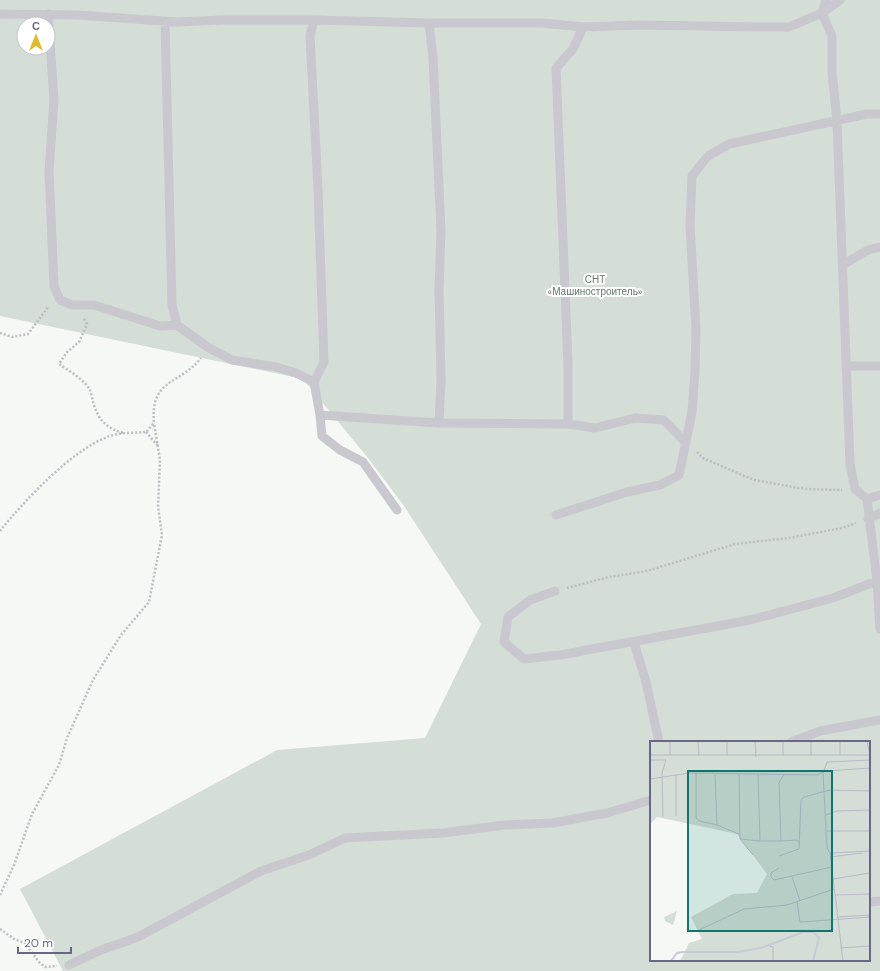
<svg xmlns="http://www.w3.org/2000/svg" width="880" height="971" viewBox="0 0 880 971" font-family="'DM Sans',sans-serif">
  <rect width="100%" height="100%" fill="#f6f8f5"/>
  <path fill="#d4ddd6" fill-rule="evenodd" d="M0 0H880V971H63L20 889 277 750 425 738 481 624 404 506 368 458 303 379 0 316ZM24 24H48V48H24ZM651 742H869V960H651Z"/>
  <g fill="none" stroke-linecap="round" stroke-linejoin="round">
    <path stroke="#bdbdc2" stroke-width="2.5" stroke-dasharray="2 2" stroke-linecap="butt" d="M84 319 87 324 79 342 67 352 59 364C69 371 84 379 90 390 92 394 92 400 94 405 99 421 107 428 123 433
      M0 333 12 337 28 334 49 306
      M146 432 158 446
      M697 452 703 458 754 480 805 489 842 490
      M0 531C24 501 71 451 107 437 119 432 134 433 146 432L154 423C150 378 180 385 201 358
      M567 588 609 577 647 571 735 544 789 538 842 528 856 523
      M0 895 14 865 32 814 59 765 67 738 93 680 121 635 149 602 162 535 158 507 160 460 154 423
      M0 929 14 939 25 943 39 962 45 967 57 966"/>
    <path stroke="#c8c8ce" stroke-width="9" d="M826 0 822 13 832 36V71L837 122 850 464 855 489 867 499 877 581 880 629
      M0 14 77 15 177 22 223 20H314L429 23H542L583 27 641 25 757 27H789L822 13 840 0
      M48 14 54 100 49 171 54 286 60 300 72 305H94L160 326 177 325
      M314 20 310 36 318 189 324 362 314 382 320 415 439 423
      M165 21 172 305 177 325 209 348 232 360 276 367 296 373 314 382
      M429 23 433 57 441 231 439 289 441 381 439 423 568 424
      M583 27 573 49 556 68 568 364V424L595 428 635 418 664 420 686 443
      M844 264 868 250 880 247
      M846 366H880
      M320 415 322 436 340 450 363 462 397 510
      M867 499 880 495
      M556 515 627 492 660 485 679 475 692 412 695 371 696 329 690 225 692 176 708 156 729 144 867 114H880
      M868 519 880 513
      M555 591 530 600 508 617 504 642 524 659 560 655 750 620 833 598 877 581
      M634 642 646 682 659 742
      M791 742 820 731 880 720
      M869 902 880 901
      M69 965 101 950 138 937 261 871 309 855 345 838 442 833 505 825 553 823 607 813 651 800"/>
  </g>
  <g text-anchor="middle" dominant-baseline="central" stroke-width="4" stroke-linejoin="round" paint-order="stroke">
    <g font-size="10" fill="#627869" stroke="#fff">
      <text x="595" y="279">СНТ<tspan x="595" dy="12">«Машиностроитель»</tspan></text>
    </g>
  </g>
  <g transform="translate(650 741)">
    <rect width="220" height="220" fill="#f6f8f5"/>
    <path d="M0 0H220V220H30L39 202 52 198 41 176 83 153 107 152 117 133 87 93 7 76 0 83ZM27 170 23 184 15 180 14 176Z" fill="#d4ddd6"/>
    <path fill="none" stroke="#c8cad4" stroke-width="2" d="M21 220 27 212 33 211H88L111 207 153 191H163L169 197 163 220"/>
    <path fill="none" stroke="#b9bac6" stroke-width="1" d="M20 0V14M48 0 49 15M77 0V15M105 0 106 16M190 0V14M217 0 220 14M0 14H220M133 15V0M161 15V0M0 19H16L12 32 13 76M46 32V77L50 80 67 84M89 33 90 98 110 100M65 34 67 84 89 93M108 34 110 100H131M134 34 129 41 131 100 147 99 150 103M0 38 40 32 167 34 176 30 220 27M176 74 187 70 220 69M26 75V33M177 90H220M90 98 103 114M180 112 220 110M129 115 149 108 151 59 154 56 180 49 220 50M180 116 212 112M129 127 121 132V136L124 139 182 126M142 136 150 160M183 138 220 132M185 154 220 153M147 161 150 181 220 176M187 176 220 174M49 189 94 168 137 164 184 148M120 205 123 206V220M190 207 220 205M193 220 180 112 177 107 173 32 177 21 220 19"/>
    <path fill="#0f766e" fill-opacity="0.15" stroke="#0f766e" stroke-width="2" d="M38 30H182V190H38Z"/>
    <rect width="220" height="220" fill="none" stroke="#686786" stroke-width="2"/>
  </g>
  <g transform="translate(36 36)"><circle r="19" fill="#ffffff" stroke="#c3c2cf"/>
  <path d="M0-3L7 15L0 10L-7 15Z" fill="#e0bc2d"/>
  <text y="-6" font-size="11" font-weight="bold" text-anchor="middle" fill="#686786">С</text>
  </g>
  <path d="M18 947v6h53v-6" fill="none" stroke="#686786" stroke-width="2"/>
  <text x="24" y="947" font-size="12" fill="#686786" stroke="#ffffff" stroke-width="3" paint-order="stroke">20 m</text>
</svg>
